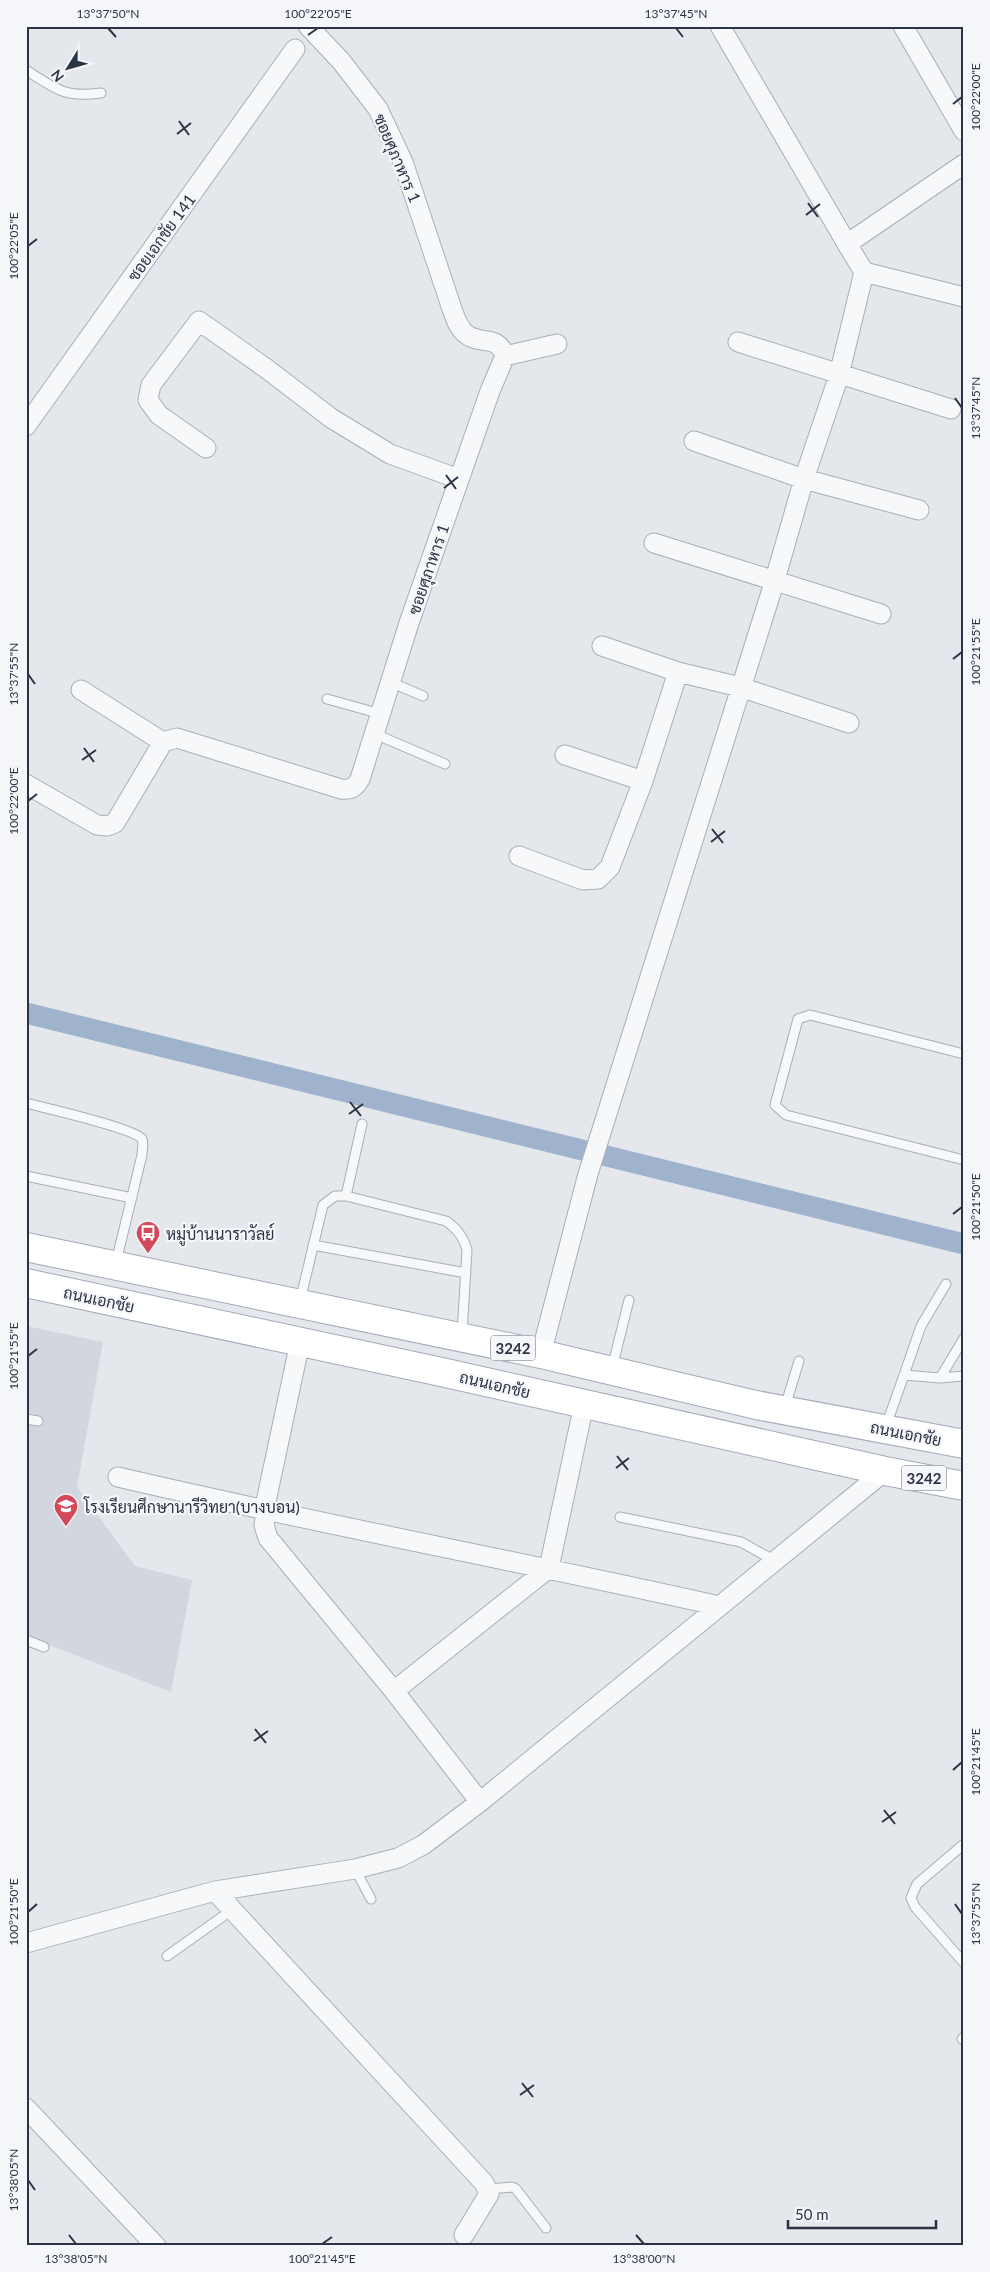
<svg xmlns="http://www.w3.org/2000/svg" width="990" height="2272" viewBox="0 0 990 2272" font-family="Lato,Sarabun,sans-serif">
  <rect width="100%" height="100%" fill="#e4e7ec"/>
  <path fill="#d2d6de" d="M26 1326 103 1342 77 1487 135 1566 192 1580 171 1692 26 1636Z"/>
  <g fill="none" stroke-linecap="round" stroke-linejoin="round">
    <path stroke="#9fb4cc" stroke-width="21" d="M26 1013 964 1244"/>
    <defs>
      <path id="lane" d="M26 70C56 89 64 98 101 93
        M390 682 423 696
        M327 699 381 714
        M375 734 445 764
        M964 1054 810 1015 798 1019 775 1105 786 1115 964 1160
        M26 1103C45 1108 134 1128 142 1139 144 1143 142 1150 142 1155L116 1262
        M26 1176 132 1198
        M346 1196 362 1124
        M313 1245 466 1273
        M300 1301 323 1205 335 1196H346L446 1221C457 1229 463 1236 467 1250L462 1334
        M612 1368 629 1300
        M904 1375 921 1326 946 1284
        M940 1378 964 1376
        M785 1407 799 1361
        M26 1419 38 1421
        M886 1426 904 1375 940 1378 964 1338
        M620 1517 741 1542 775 1561
        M26 1640 44 1647
        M964 1844 917 1884 911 1898 915 1907 964 1963
        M355 1869 371 1899
        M167 1956 232 1910
        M962 2039 964 2037
        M488 2189 512 2187 516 2189 546 2228"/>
      <path id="street" d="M720 26 847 244 964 164
        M903 26 964 131
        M864 272 964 297
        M738 342 951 409
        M505 356 557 344
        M26 426 295 49
        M694 441 804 479 919 510
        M206 448 159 415 148 400 151 385 199 321 267 369 331 418 390 454 459 479
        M654 543 881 614
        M602 646 678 672 740 687 849 723
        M81 690 163 742
        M565 755 643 781
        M26 784 97 825 107 826 115 823 163 742 177 738 341 789C351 790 355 788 360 779L409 623 490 391 505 356C497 333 480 346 466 334 458 328 455 317 452 309L403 162 378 109 341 61 308 26
        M519 856 583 880 598 879 610 867 643 781 678 672
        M541 1354 588 1174 774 583 804 479 839 375 864 272 847 244
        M118 1477C318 1524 519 1561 719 1606
        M264 1511 300 1342
        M266 1512 264 1525 268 1538 394 1691 480 1802
        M394 1691 549 1568 584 1404
        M215 1891 484 2183 489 2194 464 2235
        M26 1943 215 1891 355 1869 398 1858 423 1845 480 1802 885 1471
        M26 2108 156 2246"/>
      <path id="primary" d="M26 1247 541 1354 756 1405 964 1444
        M26 1283 446 1373 885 1471 964 1486"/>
    </defs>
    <use href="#lane" stroke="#a9aeb7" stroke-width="11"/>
    <use href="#street" stroke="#a9aeb7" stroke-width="21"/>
    <use href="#primary" stroke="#a3abb8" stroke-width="30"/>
    <use href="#lane" stroke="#f7f8fa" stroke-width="9"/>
    <use href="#street" stroke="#f7f8fa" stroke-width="19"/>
    <use href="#primary" stroke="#fff" stroke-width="28"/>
  </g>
  <path fill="none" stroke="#2b3445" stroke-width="2" d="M108 28 116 37M676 28 683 37M308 35 318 28M953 104 962 97M179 121 189 135M177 134 191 123M808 203 818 217M806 215 820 204M28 246 37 239M955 398 962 408M446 475 456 489M444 488 458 477M953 659 962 652M28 674 35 684M84 748 94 762M82 760 96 750M28 801 37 794M712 829 723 843M711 842 725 831M350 1102 361 1116M349 1114 363 1104M953 1214 962 1207M28 1356 37 1349M617 1456 628 1470M616 1468 629 1458M255 1729 266 1743M254 1741 268 1731M953 1770 962 1762M884 1810 895 1824M882 1822 896 1812M955 1904 962 1914M28 1912 37 1904M522 2083 533 2097M520 2095 534 2085M28 2180 35 2190M69 2235 76 2244M636 2235 644 2244M322 2244 332 2237"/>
  <defs>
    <symbol id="bus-pin" viewBox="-11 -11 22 30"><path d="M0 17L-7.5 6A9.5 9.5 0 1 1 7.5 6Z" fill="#d1495b" stroke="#f4f6f9"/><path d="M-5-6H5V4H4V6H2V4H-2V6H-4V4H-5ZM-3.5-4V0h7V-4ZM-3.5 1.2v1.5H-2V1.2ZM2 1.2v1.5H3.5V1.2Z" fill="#fff"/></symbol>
    <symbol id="school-pin" viewBox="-11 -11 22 30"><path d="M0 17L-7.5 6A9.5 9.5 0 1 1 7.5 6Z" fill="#d1495b" stroke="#f4f6f9"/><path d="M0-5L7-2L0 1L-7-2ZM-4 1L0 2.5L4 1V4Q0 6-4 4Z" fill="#fff"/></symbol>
  </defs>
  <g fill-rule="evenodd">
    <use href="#bus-pin" x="134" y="1219" width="28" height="38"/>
    <use href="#school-pin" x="52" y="1492" width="28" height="38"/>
  </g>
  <g text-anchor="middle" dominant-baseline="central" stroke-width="4.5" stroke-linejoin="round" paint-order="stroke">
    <g fill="#f4f6f9" stroke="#676e7b" stroke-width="1">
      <rect x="490.5" y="1335.5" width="45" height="25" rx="4"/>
      <rect x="901.5" y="1465.5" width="45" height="25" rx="4"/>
    </g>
    <g font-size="15" font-weight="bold" fill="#2b3445">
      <text x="513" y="1348">3242</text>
      <text x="924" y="1478">3242</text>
    </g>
    <g font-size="16" fill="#2b3445" stroke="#f4f6f9">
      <text transform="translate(398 158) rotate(67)">ซอยศุภาหาร 1</text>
      <text transform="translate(161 237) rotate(-54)">ซอยเอกชัย 141</text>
      <text transform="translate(428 569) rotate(-71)">ซอยศุภาหาร 1</text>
      <text transform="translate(99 1299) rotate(12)">ถนนเอกชัย</text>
      <text transform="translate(495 1384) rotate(13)">ถนนเอกชัย</text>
      <text transform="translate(906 1433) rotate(11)">ถนนเอกชัย</text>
    </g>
    <g font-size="16" fill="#2b3445" stroke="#f4f6f9" text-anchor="start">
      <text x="166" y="1233">หมู่บ้านนาราวัลย์</text>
      <text x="84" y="1506">โรงเรียนศึกษานารีวิทยา(บางบอน)</text>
    </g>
  </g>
  <rect width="990" height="2272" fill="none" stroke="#f4f6f9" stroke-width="55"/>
  <g transform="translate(68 68) rotate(233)" stroke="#f4f6f9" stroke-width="4" paint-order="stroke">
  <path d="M0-4L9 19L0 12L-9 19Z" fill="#2b3445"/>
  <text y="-8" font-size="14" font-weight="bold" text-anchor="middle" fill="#2b3445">N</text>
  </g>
  <path d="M788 2220v8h148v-8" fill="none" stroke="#2b3445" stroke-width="2.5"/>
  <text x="795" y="2220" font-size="15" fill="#2b3445" stroke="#f4f6f9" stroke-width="4" paint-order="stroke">50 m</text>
  <rect x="28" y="28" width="934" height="2216" fill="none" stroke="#2b3445" stroke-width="2"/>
  <g font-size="12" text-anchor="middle" fill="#2b3445">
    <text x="108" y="18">13°37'50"N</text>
    <text x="318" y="18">100°22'05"E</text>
    <text x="676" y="18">13°37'45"N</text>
    <text transform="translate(976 97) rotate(-90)" y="4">100°22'00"E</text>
    <text transform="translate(14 246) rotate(-90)" y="4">100°22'05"E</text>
    <text transform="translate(976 408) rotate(-90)" y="4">13°37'45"N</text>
    <text transform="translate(976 652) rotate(-90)" y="4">100°21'55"E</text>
    <text transform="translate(14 674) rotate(-90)" y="4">13°37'55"N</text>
    <text transform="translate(14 801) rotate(-90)" y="4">100°22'00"E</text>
    <text transform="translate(976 1207) rotate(-90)" y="4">100°21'50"E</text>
    <text transform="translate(14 1356) rotate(-90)" y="4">100°21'55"E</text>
    <text transform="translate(976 1762) rotate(-90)" y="4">100°21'45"E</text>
    <text transform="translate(14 1912) rotate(-90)" y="4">100°21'50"E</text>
    <text transform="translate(976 1914) rotate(-90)" y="4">13°37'55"N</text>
    <text transform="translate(14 2180) rotate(-90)" y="4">13°38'05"N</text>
    <text x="76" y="2263">13°38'05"N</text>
    <text x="322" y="2263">100°21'45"E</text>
    <text x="644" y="2263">13°38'00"N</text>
  </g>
</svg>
